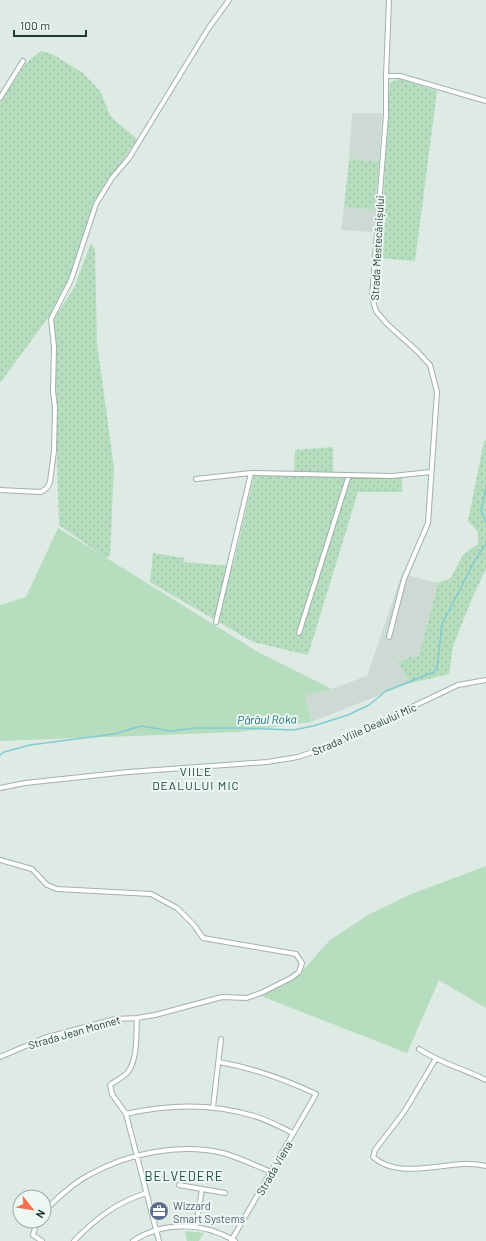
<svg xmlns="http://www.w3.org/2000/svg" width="486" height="1241" viewBox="0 0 486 1241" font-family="Barlow,sans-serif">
  <defs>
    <pattern id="garden-dots" width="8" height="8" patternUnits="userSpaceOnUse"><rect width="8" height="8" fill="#b5ddbe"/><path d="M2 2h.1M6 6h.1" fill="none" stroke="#9bbea4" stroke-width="1.8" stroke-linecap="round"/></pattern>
  </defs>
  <rect width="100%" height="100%" fill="#deeae4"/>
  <path fill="#ccdad3" d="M352 113H382L379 162 349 159Z
    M344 207 375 210 372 232 341 230Z
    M402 574 438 583 419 656 406 658 398 662 410 683 311 722 305 696 332 689 367 676Z"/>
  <path fill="#b5ddbe" d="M58 528 258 652 332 689 305 696 311 722 238 732 0 741V605L26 597Z
    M486 866V1008L439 980 407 1053 261 996 295 979 330 940 368 915 409 895Z
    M185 1231 204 1233 199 1241H187Z"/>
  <path fill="url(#garden-dots)" d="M41 51 52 54 83 73 100 91 111 117 137 139 92 208 67 283 50 315 0 383V103L25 64Z
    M400 79 437 91 415 261 380 258 390 82Z
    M349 159 379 162 375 210 344 207Z
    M91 243 95 250 97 343 114 468 110 555 106 558 59 525 53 320 74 288Z
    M486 440V569L473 596 453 646 449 674 410 683 398 662 406 658 419 656 438 583 451 578 463 555 478 544V532L468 521 484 441Z
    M333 447V477L402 478V492H358L308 655 253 642 150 582 153 553 184 558 183 562 233 566 254 476H294L295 450Z"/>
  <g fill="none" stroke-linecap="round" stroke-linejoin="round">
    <path stroke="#83cbd2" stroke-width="1.5" d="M486 488 481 511 486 522
      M0 755 4 752 30 745 114 734 141 726 171 731 196 728H239L293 730 313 726 348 715 369 705 386 691 434 672 437 668 442 624 475 560 486 544"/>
    <defs>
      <path id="street" d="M386 76 389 0
        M0 98 23 61
        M196 479 251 473 392 476 431 472
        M0 490 41 492 47 488 50 482 54 451 55 407 53 391 54 347 51 319 71 280 96 204 112 178 129 158 208 29 229 0
        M216 622 251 473
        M299 633 349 475
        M389 637 404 579 428 523 437 392 430 365 417 351 387 324 376 311 372 297 386 115V76H400L486 101
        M0 788 25 783 128 772 267 762 298 757 330 746 458 685 486 680
        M0 860 32 869 47 885 57 889 151 894 177 908 194 925 203 938 296 954 302 963 299 972 291 978 263 992 247 998 222 997 155 1015 137 1018 115 1019 44 1038 0 1057
        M137 1018C136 1034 138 1058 128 1072 124 1077 115 1081 110 1085L112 1094 126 1114 159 1241
        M419 1049C440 1063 464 1069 486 1080
        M435 1060 404 1112 375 1150 373 1157C402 1183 452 1157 486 1166
        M219 1062C253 1068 284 1079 316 1094L231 1241
        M213 1107 221 1039
        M126 1114C169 1104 211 1103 254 1116 268 1120 280 1127 293 1133
        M179 1185 202 1189
        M44 1211C58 1198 72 1184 89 1175 128 1153 179 1143 223 1153 240 1158 255 1165 271 1172
        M37 1221 33 1235 42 1241
        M196 1226 202 1189 225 1193
        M74 1241C96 1218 116 1203 146 1193
        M133 1241C164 1221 204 1222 235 1241"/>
    </defs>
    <use href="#street" stroke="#a1b2ab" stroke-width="6"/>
    <use href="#street" stroke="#fff" stroke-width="4"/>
  </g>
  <defs>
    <symbol id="office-disc" viewBox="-11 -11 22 22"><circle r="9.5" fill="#5c6f8a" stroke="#eef7f2"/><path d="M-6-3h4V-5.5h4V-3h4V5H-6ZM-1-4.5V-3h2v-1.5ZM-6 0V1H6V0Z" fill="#fff"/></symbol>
  </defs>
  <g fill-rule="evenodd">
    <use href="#office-disc" x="148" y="1200" width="22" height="22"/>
  </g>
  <g text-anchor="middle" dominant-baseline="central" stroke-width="4" stroke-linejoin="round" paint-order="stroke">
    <g font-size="11" fill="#1f3a31" stroke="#eef7f2">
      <text transform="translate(377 248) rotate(-87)">Strada Mestecănișului</text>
      <text transform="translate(364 729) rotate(-24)">Strada Viile Dealului Mic</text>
      <text transform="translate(74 1032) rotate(-16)">Strada Jean Monnet</text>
      <text transform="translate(274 1168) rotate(-60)">Strada Viena</text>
    </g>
    <g font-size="11" fill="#4e5e75" stroke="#eef7f2" text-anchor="start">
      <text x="173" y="1205">Wizzard<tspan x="173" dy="13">Smart Systems</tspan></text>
    </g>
    <g font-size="12" font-style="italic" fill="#186d77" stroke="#eef7f2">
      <text transform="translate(267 719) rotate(-1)">Pârâul Roka</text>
    </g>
    <g font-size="12" letter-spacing="1" fill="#1a4d3d" stroke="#eef7f2">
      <text x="196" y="771">VIILE<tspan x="196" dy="14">DEALULUI MIC</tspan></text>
    </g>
    <g font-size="13" letter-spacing="1" fill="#1a4d3d" stroke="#eef7f2">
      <text x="184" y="1176">BELVEDERE</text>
    </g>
  </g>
  <g transform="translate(32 1209) rotate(120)"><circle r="19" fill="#eef7f2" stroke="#9baba5"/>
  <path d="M0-3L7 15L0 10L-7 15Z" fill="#f76e4f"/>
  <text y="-6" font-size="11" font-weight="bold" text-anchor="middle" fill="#1f3a31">N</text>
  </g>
  <path d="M14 30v6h72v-6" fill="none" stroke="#1f3a31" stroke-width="2"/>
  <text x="20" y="30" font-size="12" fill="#1f3a31" stroke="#eef7f2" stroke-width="3" paint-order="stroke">100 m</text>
</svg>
